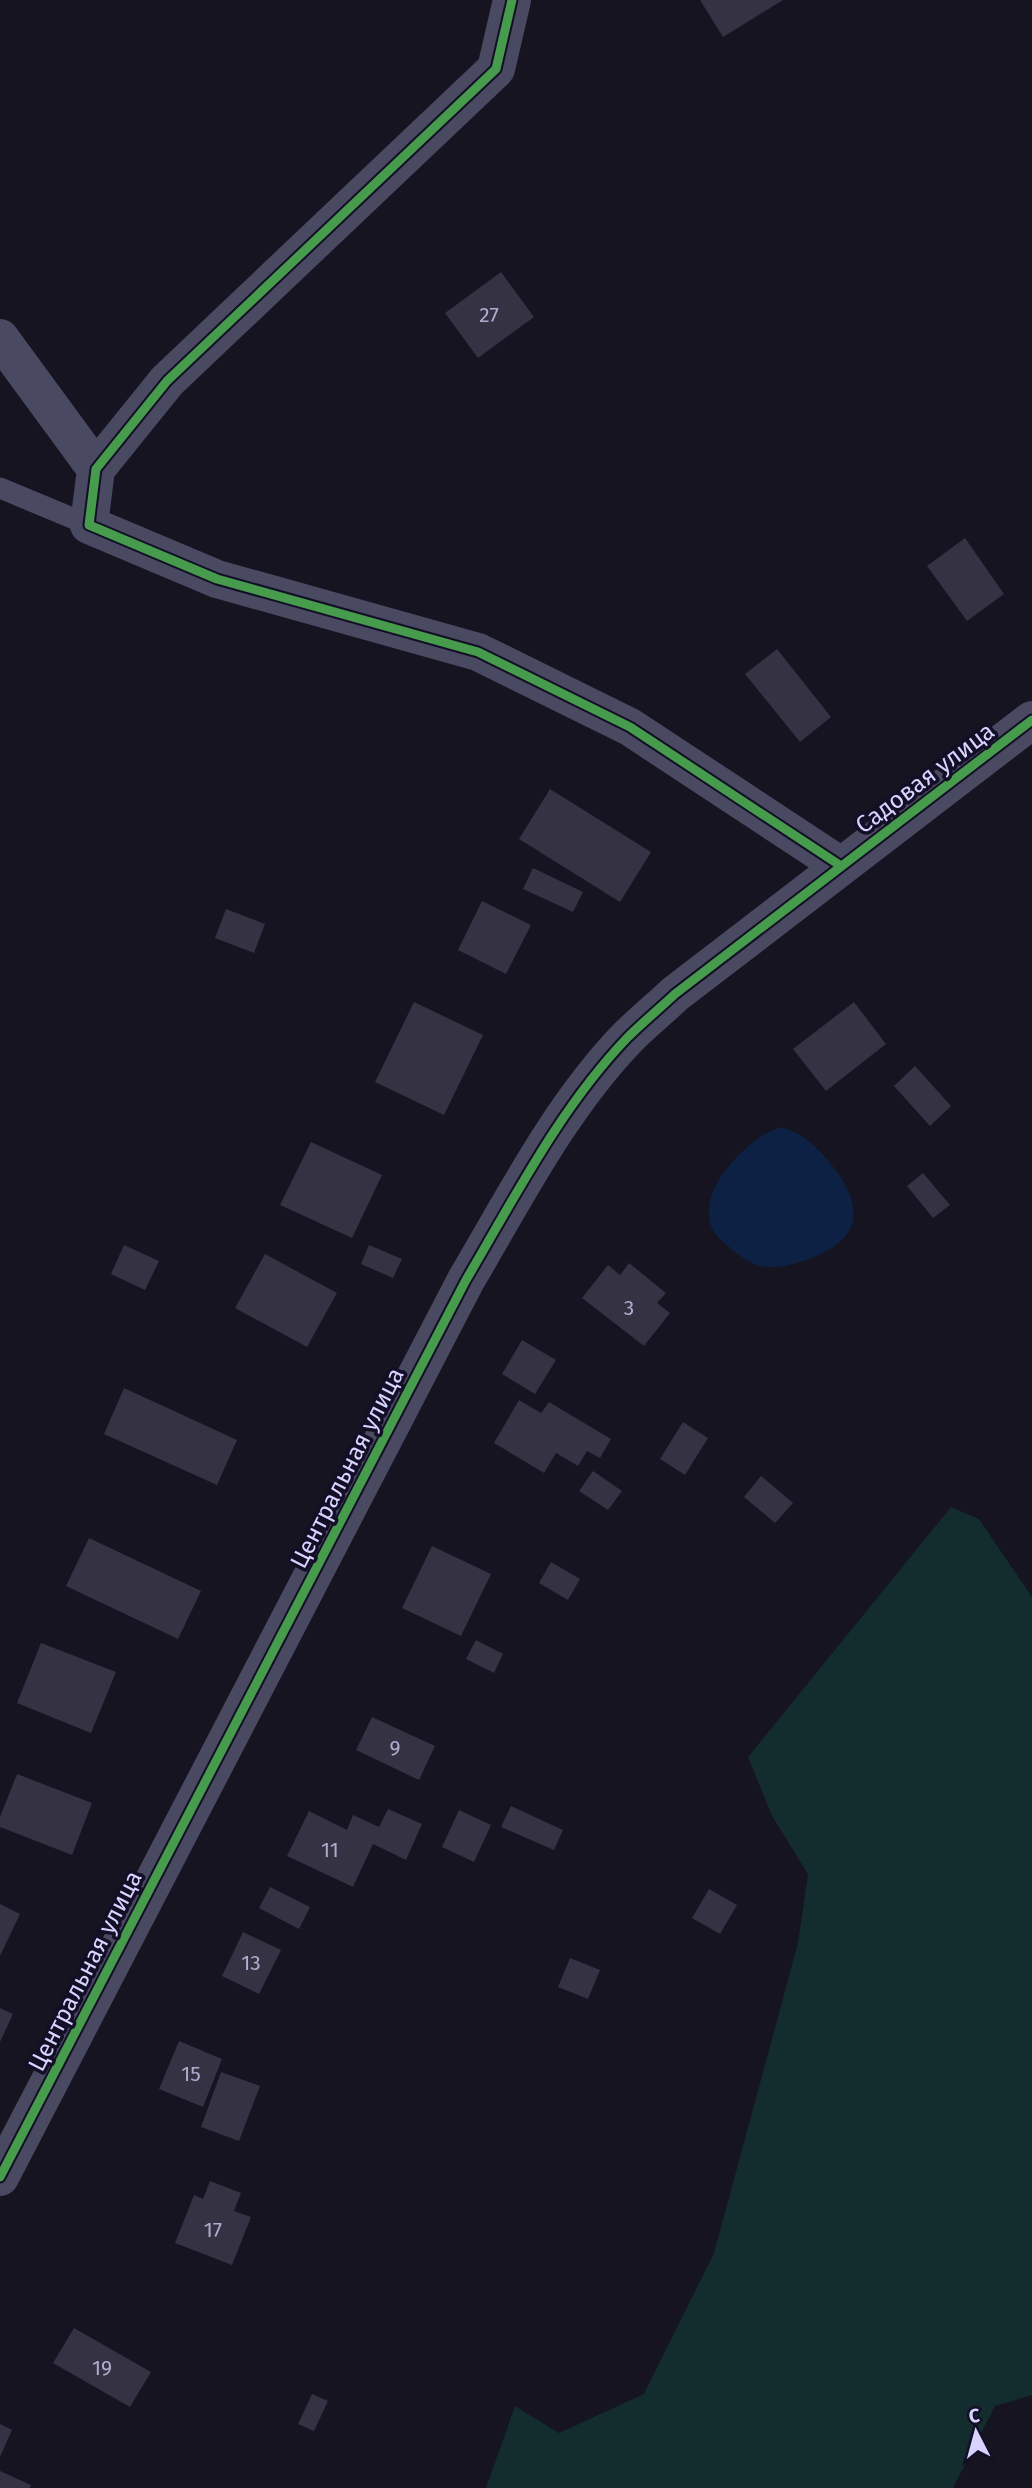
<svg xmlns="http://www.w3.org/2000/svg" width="1032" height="2488" viewBox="0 0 1032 2488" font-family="'Fira Sans',sans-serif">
  <rect width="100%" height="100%" fill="#161421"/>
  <path fill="#132c2d" d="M951 1507 979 1519 1032 1597V2395L995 2406 953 2488H486L515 2406 559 2433 644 2394 714 2253 798 1943 808 1874 772 1816 748 1757Z"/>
  <path fill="#0d2144" d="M781 1127C800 1131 815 1146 828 1160 862 1202 868 1237 809 1259 797 1263 781 1268 767 1267 750 1266 734 1251 722 1241 681 1205 745 1137 781 1127Z"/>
  <path fill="#343243" d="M700 0H783L723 37Z
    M501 272 534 317 478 358 445 313Z
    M965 538 1004 594 967 621 927 566Z
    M777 649 831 717 800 742 745 674Z
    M550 789 651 852 620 902 519 839Z
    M533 868 583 892 573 912 523 889Z
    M482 901 531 925 506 974 458 950Z
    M226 909 265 924 254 953 215 938Z
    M414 1002 483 1035 444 1115 375 1082Z
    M854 1002 886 1044 826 1091 793 1049Z
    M915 1066 951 1106 930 1126 894 1086Z
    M311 1142 382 1175 352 1238 280 1205Z
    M923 1173 950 1205 933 1218 907 1186Z
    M124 1245 159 1261 145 1290 111 1274Z
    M369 1245 402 1259 393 1278 361 1264Z
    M265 1254 337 1293 307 1347 235 1308Z
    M629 1263 666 1293 657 1303 670 1313 644 1346 582 1298 608 1265 620 1275Z
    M522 1340 556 1360 535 1394 502 1374Z
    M124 1388 237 1440 217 1485 104 1434Z
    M519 1400 541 1413 549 1402 611 1439 600 1458 587 1451 578 1466 556 1453 544 1473 494 1443Z
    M683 1422 708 1438 685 1475 660 1459Z
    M593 1471 622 1491 608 1510 579 1491Z
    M761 1476 793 1503 775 1523 744 1497Z
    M89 1538 201 1591 178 1639 66 1586Z
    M432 1546 491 1574 461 1636 402 1608Z
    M551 1562 580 1579 568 1600 539 1583Z
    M476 1640 503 1654 494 1673 466 1659Z
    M41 1643 116 1672 91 1733 17 1703Z
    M372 1717 435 1746 419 1780 356 1750Z
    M17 1774 92 1803 72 1855 0 1827V1817Z
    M511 1806 563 1830 554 1850 501 1827Z
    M388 1809 422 1824 406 1860 373 1844 353 1887 287 1856 309 1811 347 1830 353 1815 379 1827Z
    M459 1810 491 1825 474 1862 442 1847Z
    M270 1887 310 1907 299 1929 259 1908Z
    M709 1889 737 1905 720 1934 692 1918Z
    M0 1904 20 1914 0 1956Z
    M243 1932 281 1950 259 1994 222 1976Z
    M570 1958 600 1970 588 1999 558 1987Z
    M0 2008 13 2014 0 2042Z
    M179 2041 222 2059 203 2107 159 2089Z
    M221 2072 260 2086 239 2141 201 2127Z
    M210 2181 241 2193 234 2211 251 2217 232 2265 175 2243 194 2195 203 2199Z
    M74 2328 151 2372 130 2407 53 2363Z
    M312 2394 328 2401 314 2431 298 2424Z
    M0 2424 12 2430 0 2457Z
    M0 2471 31 2485 30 2488H0Z"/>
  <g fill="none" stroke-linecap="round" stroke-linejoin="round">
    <path stroke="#4a4962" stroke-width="21" d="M0 488 89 525"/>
    <path stroke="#4a4962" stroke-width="38" d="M512 0 496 69 167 381 96 469 89 525 217 579 478 652 630 727 841 866
      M0 338 96 469
      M0 2177 466 1280C515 1197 560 1108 627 1038 642 1023 659 1009 675 994L1032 720"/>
    <defs>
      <path id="cycleway" d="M512 0 496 69 167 381 96 469 89 525 217 579 478 652 630 727 841 866
        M0 2177 466 1280C515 1197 560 1108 627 1038 642 1023 659 1009 675 994L1032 720"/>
    </defs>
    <use href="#cycleway" stroke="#130f26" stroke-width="13"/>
    <use href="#cycleway" stroke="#469c4c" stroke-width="9"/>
  </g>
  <g text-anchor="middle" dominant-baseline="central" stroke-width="7" stroke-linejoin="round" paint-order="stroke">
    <g font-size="21" fill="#b0acd0">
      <text x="489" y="315">27</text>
      <text x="629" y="1308">3</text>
      <text x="395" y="1748">9</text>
      <text x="330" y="1850">11</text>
      <text x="251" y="1963">13</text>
      <text x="191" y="2074">15</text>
      <text x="213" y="2230">17</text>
      <text x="102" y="2368">19</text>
    </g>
    <g font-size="24" fill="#d9d4ff" stroke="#130f26">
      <text transform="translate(925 778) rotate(-37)">Садовая улица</text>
      <text transform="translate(347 1468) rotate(-63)">Центральная улица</text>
      <text transform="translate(85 1971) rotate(-63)">Центральная улица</text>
    </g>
  </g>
  <g transform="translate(976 2432) rotate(354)" stroke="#130f26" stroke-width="5" paint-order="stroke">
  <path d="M0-5L12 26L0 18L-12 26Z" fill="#d9d4ff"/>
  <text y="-10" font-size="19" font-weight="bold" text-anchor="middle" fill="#d9d4ff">С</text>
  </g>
</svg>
